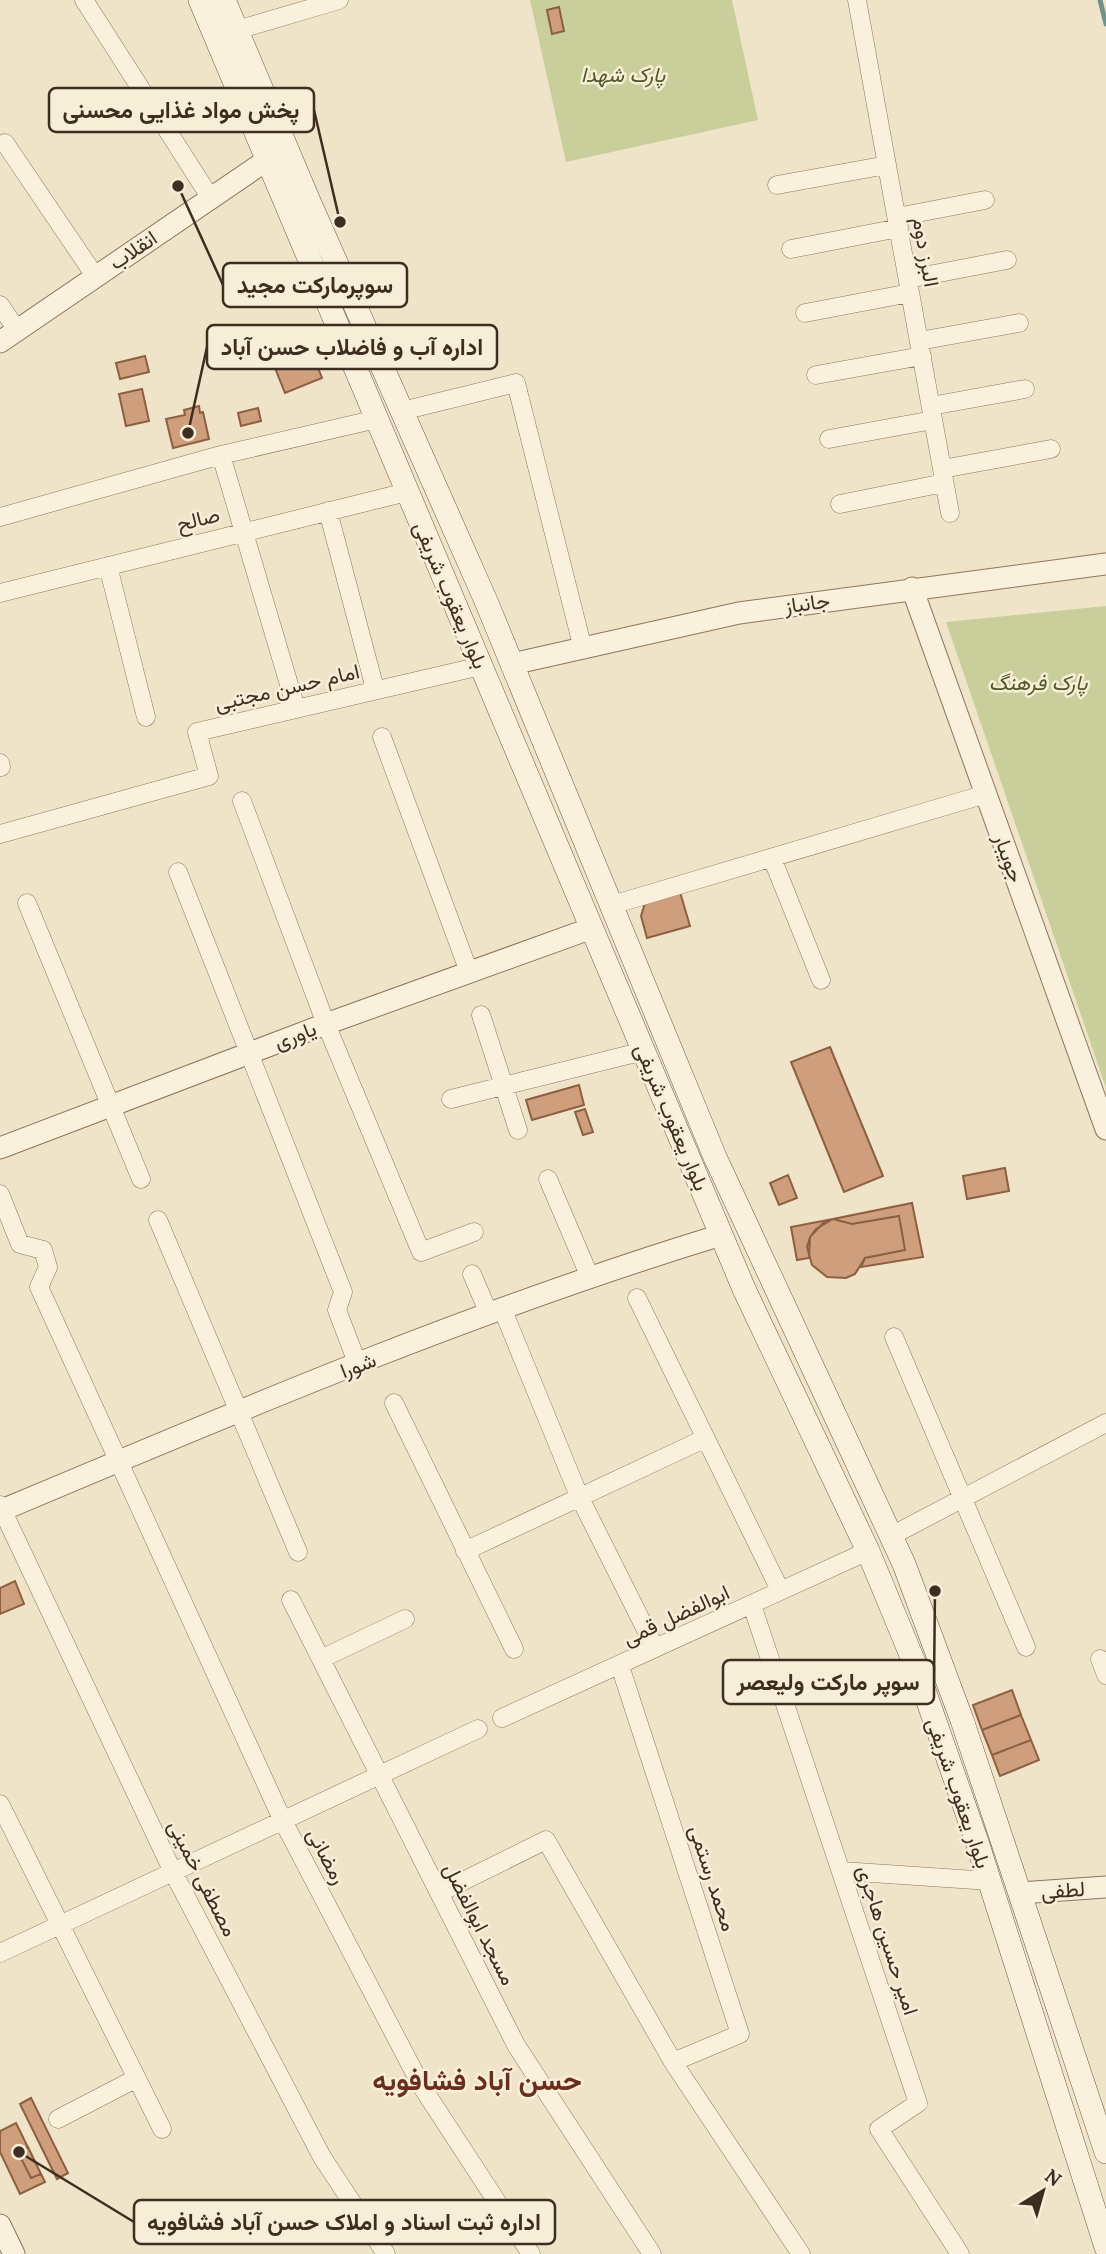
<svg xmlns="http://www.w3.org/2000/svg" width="1106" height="2254" viewBox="0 0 1106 2254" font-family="Lora,Vazirmatn,serif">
  <rect width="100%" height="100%" fill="#f0e4c8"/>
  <path fill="#c9cf9b" d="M530 0H732L758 120 566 162Z
    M1106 606V1088L946 622Z"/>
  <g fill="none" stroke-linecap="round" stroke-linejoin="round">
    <path stroke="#6f938a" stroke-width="5" d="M1100 0 1106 24"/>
  </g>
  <path fill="#cf9f7d" stroke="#8d5f41" stroke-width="2" d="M559 7 564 31 552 34 547 10Z
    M312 353 322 378 285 393 275 368Z
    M145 356 149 372 120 379 116 363Z
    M142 389 149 421 126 426 119 394Z
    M199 406 200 413 203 412 209 439 173 448 166 419 185 415 184 410Z
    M258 408 261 421 241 426 238 413Z
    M680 892 690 926 647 938 641 916 645 903Z
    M830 1047 883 1176 844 1192 791 1062Z
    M579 1085 584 1105 532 1120 526 1100Z
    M585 1109 593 1132 583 1135 575 1112Z
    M1005 1168 1009 1191 967 1199 963 1176Z
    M788 1175 797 1198 779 1205 770 1183Z
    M912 1203 923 1257 861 1267 865 1258 905 1250 899 1216 852 1224 833 1219Z
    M899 1216 905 1250 865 1258 855 1274 846 1278 827 1277 812 1265 807 1247 810 1237 823 1223 833 1219 852 1224Z
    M833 1219 816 1229 810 1237 809 1258 797 1260 791 1227Z
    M15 1581 24 1604 0 1614V1588Z
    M1012 1690 1021 1715 982 1730 973 1705Z
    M1021 1715 1031 1740 992 1755 982 1730Z
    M1031 1740 1039 1760 1000 1776 992 1755Z
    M31 2098 68 2173 57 2179 20 2104Z
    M16 2123 45 2182 20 2194 0 2152V2131Z
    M28 2147 41 2174 31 2178 18 2152Z"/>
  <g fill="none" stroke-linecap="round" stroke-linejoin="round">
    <defs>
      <path id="minor" d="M84 0 210 197
        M857 0 950 513
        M237 30 339 0
        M5 143 95 276
        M777 185 887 165
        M897 217 985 200
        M791 249 899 228
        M908 279 1007 260
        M0 305 17 330
        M805 313 910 293
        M919 341 1019 323
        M816 375 922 356
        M931 406 1025 389
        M402 411 516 383 583 649
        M829 439 933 420
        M221 455 296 708
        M942 469 1051 449
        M840 504 944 483
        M328 511 375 689
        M0 517 221 455 377 419
        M108 566 146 717
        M0 593 407 492
        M382 737 469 972
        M0 763 1 767
        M242 801 326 1024 421 1252 474 1232
        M0 834 209 776 197 732 481 666
        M772 858 821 980
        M178 872 343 1292 337 1310 358 1365
        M27 903 141 1179
        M612 905 986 794
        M481 1015 518 1130
        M451 1099 644 1051
        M548 1179 589 1275
        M0 1194 20 1244 43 1250 48 1267 39 1287 282 1819 422 2087 531 2254
        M158 1220 298 1552
        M472 1274 489 1314
        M637 1298 780 1590
        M502 1308 579 1496 655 1648
        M894 1337 1026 1647
        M394 1403 514 1649
        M0 1505 172 1870 322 2157 386 2254
        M891 1536 1106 1423
        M465 1551 704 1439
        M291 1600 516 2045 652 2254
        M752 1605 918 2103 879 2129 960 2254
        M321 1659 405 1619
        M1100 1659 1106 1675
        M620 1666 740 2034 673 2062
        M502 1718 868 1551
        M0 1804 162 2129
        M842 1871 990 1881
        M439 1893 546 1840 673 2062 801 2254
        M0 1953 478 1729
        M58 2119 135 2079"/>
      <path id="tertiary" d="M0 342 267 160
        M912 588 1106 1129
        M512 664 739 613 1106 564
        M0 1148 326 1024 592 928
        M0 1511C237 1411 475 1310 721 1235
        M1020 1893 1106 1887
        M0 2225 14 2254"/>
      <path id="secondary" d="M200 0 744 1289 868 1551 916 1667 977 1842 1106 2247
        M224 0 308 199 486 601 715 1157 904 1564 962 1720 1106 2152"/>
    </defs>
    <use href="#minor" stroke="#8d765c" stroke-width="19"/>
    <use href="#tertiary" stroke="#8d765c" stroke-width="23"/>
    <use href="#secondary" stroke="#6f573f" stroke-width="24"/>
    <use href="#minor" stroke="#faf1dc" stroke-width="18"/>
    <use href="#tertiary" stroke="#faf1dc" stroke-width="21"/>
    <use href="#secondary" stroke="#faf1dc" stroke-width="23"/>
  </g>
  <g text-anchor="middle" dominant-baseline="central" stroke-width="5" stroke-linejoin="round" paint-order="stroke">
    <g font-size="21" font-style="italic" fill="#4d5a26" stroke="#f7eed8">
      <text x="623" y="74">پارک شهدا</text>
      <text x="1038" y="682">پارک فرهنگ</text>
    </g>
    <g font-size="21" fill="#3d2e20" stroke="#f7eed8">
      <text transform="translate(133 250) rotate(-34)">انقلاب</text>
      <text transform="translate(926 252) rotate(80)">البرز دوم</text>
      <text transform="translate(198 519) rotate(-14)">صالح</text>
      <text transform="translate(451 595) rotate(67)">بلوار یعقوب شریفی</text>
      <text transform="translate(807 603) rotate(-8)">جانباز</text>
      <text transform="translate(287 687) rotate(-13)">امام حسن مجتبی</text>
      <text transform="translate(1009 858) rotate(70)">جویبار</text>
      <text transform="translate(295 1035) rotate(-21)">یاوری</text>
      <text transform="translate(672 1117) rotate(67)">بلوار یعقوب شریفی</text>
      <text transform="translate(358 1365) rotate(-21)">شورا</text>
      <text transform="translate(676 1615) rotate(-25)">ابوالفضل قمی</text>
      <text transform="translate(959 1793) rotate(71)">بلوار یعقوب شریفی</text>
      <text transform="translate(327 1856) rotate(62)">رمضانی</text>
      <text transform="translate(203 1878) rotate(63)">مصطفی خمینی</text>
      <text transform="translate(713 1878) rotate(72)">محمد رستمی</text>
      <text transform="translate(1063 1890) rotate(-4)">لطفی</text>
      <text transform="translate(480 1924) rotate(63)">مسجد ابوالفضل</text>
      <text transform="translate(888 1940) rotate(72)">امیر حسین هاجری</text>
    </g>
    <g font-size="28" font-weight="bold" fill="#6b2e1e" stroke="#f7eed8">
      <text x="477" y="2080">حسن آباد فشافویه</text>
    </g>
  </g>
  <path fill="none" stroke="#3d2e20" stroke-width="2.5" d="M340 222L314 110M178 186L223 285M188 433L207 347M935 1591L934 1682M19 2152L134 2222"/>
  <g fill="#3d2e20" stroke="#f7eed8" stroke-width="2.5">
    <circle cx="340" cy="222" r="7"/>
    <circle cx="178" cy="186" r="7"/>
    <circle cx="188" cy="433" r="7"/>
    <circle cx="935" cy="1591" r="7"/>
    <circle cx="19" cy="2152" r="7"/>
  </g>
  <g fill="#f7eed8" stroke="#3d2e20" stroke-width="2.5">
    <rect x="49" y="88" width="265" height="44" rx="7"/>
    <rect x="223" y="263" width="184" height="44" rx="7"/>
    <rect x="207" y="325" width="290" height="44" rx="7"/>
    <rect x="723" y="1660" width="211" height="44" rx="7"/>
    <rect x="134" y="2200" width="421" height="44" rx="7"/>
  </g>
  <g font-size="23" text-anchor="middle" font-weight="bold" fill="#3d2e20">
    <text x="181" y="118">پخش مواد غذایی محسنی</text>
    <text x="315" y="293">سوپرمارکت مجید</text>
    <text x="352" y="355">اداره آب و فاضلاب حسن آباد</text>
    <text x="828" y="1690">سوپر مارکت ولیعصر</text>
    <text x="344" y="2230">اداره ثبت اسناد و املاک حسن آباد فشافویه</text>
  </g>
  <g transform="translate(1043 2191) rotate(37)" stroke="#f7eed8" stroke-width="5" paint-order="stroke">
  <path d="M0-5L12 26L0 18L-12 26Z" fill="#3d2e20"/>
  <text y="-10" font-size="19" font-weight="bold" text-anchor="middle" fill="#3d2e20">N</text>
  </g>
</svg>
